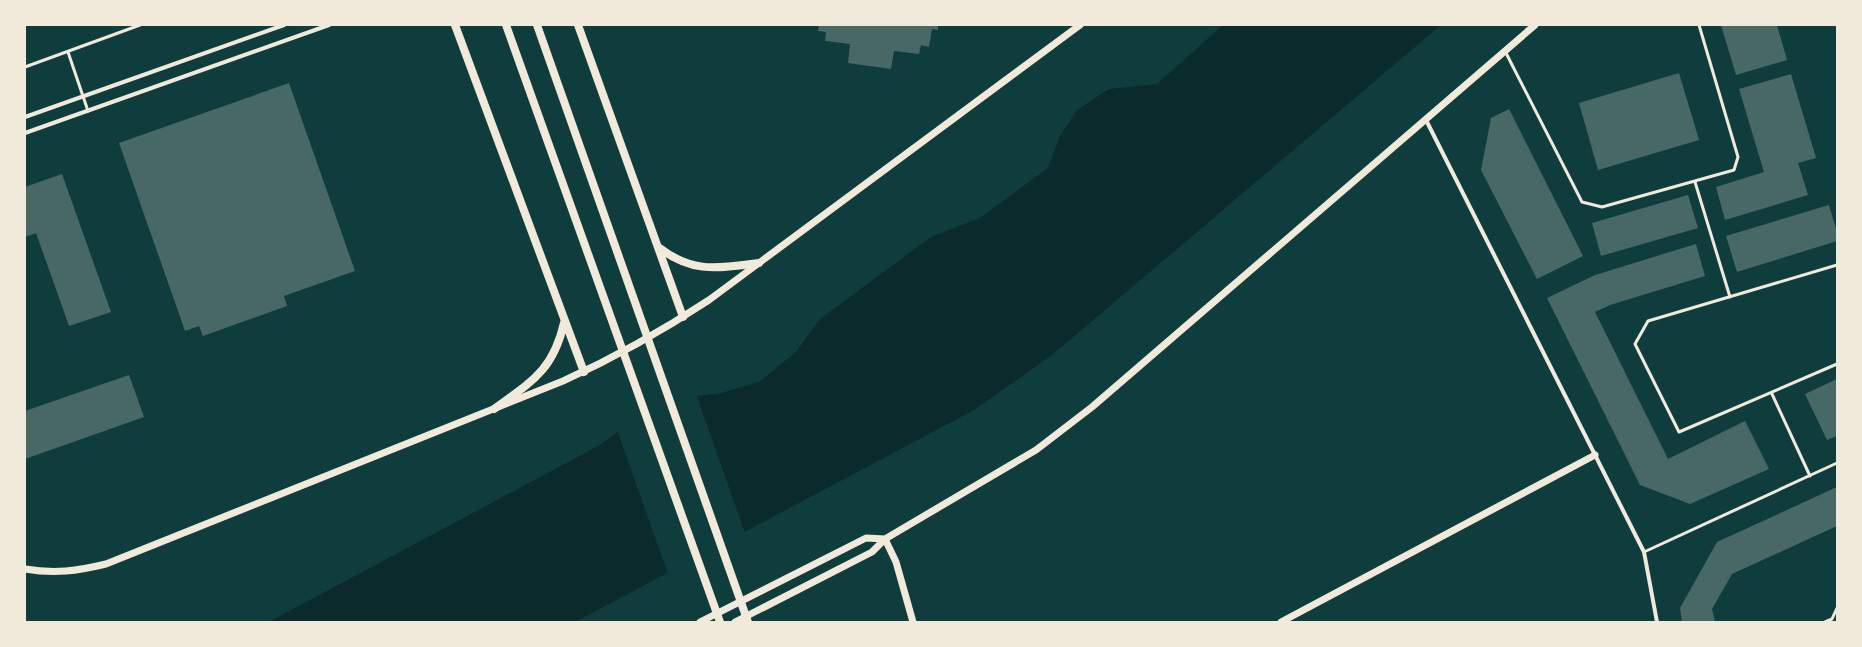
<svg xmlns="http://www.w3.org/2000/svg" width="1862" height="647" viewBox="0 0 1862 647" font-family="Arial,sans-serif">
  <rect width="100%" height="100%" fill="#0f3d3e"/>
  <path fill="#0a2a2b" d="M1223 25H1441L1052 355 974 410 575 622H269L598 446 663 400 721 393 759 382 796 352 820 319 931 237 980 218 1048 168 1060 136 1077 110 1109 89 1157 84Z"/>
  <path fill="#0f3d3e" d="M696 394 745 533 668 574 617 430 662 398Z"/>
  <path fill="#486865" d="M819 25H938V30L932 29 929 47 921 45 919 54 894 51 891 69 848 63 850 44 825 41 826 32 818 31Z
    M1721 25H1777L1787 60 1736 75Z
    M1679 73 1699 140 1598 170 1579 103Z
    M1791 74 1816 158 1798 163 1808 195 1725 220 1716 187 1764 172 1739 89Z
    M289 83 355 271 284 296 287 306 203 336 199 326 185 331 119 143Z
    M1509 109 1583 256 1537 279 1481 170 1491 118Z
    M62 174 111 312 69 326 36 233 25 237V187Z
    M1688 195 1698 228 1601 256 1592 223Z
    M1829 205 1837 232V241L1737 272 1726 236Z
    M1696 244 1705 276 1610 305 1595 312 1668 459 1745 421 1769 469 1690 504 1640 485 1547 298 1595 275Z
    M129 375 144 417 25 459V411Z
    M1837 379V436L1827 440 1805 394Z
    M1837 487V526L1732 574 1712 609 1715 622H1682L1680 608 1717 542Z"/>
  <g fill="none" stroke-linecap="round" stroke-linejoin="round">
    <path stroke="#f1e9da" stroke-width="3" d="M1505 51 1582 202 1602 207 1734 170 1738 157 1699 25
      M68 52 88 111
      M25 67 140 25
      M1695 182 1730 297
      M1837 265 1648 321 1635 344 1679 432 1837 364
      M1772 394 1810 476
      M1644 552 1837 463
      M1825 622 1832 619 1837 608"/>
    <path stroke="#f1e9da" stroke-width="4" d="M25 117 284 25
      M1426 120 1644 552 1657 622
      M25 133 329 25"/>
    <path stroke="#f1e9da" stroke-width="7" d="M885 539 896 562 913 622
      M25 569C55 574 77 571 106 564L563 381C614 358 662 331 709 300L1080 25
      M700 622 866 538 885 539
      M735 622 872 552 885 539 1036 450 1092 407 1535 25
      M1281 622 1595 455"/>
    <path stroke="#f1e9da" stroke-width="8" d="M455 25 584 372
      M506 25 720 622
      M537 25 748 622
      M578 25 683 317
      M658 247C693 274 718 268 759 263
      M494 409C531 382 553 371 564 323"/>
  </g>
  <rect width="1862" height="647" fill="none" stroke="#f1e9da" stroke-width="52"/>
</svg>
